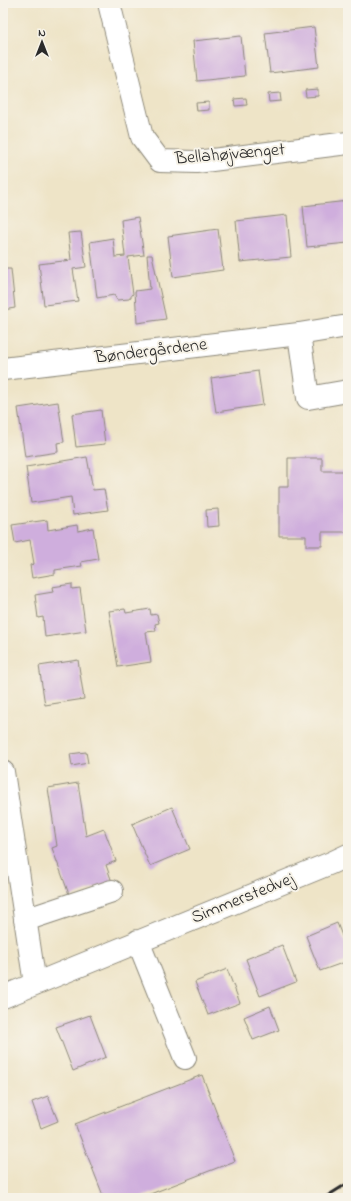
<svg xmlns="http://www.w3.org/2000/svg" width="351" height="1201" viewBox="0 0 351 1201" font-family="'Indie Flower',sans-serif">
  <rect width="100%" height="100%" fill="#f7f3e8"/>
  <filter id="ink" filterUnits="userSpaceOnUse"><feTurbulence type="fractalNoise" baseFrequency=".025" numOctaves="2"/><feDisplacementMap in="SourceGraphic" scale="8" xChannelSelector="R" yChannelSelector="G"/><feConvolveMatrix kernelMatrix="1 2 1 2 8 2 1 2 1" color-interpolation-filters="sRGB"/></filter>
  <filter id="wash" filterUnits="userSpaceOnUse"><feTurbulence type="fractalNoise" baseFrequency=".012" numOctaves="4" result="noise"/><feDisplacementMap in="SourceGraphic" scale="16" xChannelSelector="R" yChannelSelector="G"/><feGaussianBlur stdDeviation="0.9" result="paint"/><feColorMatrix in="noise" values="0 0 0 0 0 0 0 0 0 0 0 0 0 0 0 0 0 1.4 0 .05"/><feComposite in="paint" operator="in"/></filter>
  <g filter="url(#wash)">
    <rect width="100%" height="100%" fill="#eee4c7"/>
    <g id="blocks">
      <path fill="#cfaedd" d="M314 27 319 67 270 73 265 33Z
        M241 36 245 76 197 81 193 41Z
        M318 89V96L306 97 305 90Z
        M280 93 281 101 269 102 268 94Z
        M246 98 247 105 235 106 234 99Z
        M209 102V110L197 111 196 103Z
        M348 201V243L307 247 303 206Z
        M287 215 291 257 240 262 236 221Z
        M138 217 144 255 128 257 133 294 129 299 117 300 114 295 97 298 90 242 113 238 115 257 125 256 121 220Z
        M218 229 223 270 173 277 168 236Z
        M81 232 86 267 73 269 78 301 44 305 39 264 71 260 68 233Z
        M147 255H152L166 319 137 323 135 291 150 289Z
        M3 269H11L15 308 3 310Z
        M258 371 263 405 216 412 211 378Z
        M58 402 64 442 57 443 58 452 25 457 18 408Z
        M101 410 105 444 76 447 72 414Z
        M87 457 93 490 104 489 108 510 73 515 71 497 31 503 26 467Z
        M288 458H322V471H348V532H322V546H306V536H279V487H288Z
        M218 509 219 526 207 527 206 510Z
        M47 520 48 530 77 525 78 531 93 528 98 559 81 562 82 566 55 570V574L32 578 30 565 34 564 30 540 15 543 12 525Z
        M72 584V589L80 588 86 631 45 637 43 617 38 618 35 595 53 592 52 587Z
        M125 609 126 613 150 609 151 615 157 614 159 623 155 624 156 631 146 632 151 662 118 667 109 611Z
        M78 660 84 699 45 705 39 666Z
        M86 752 88 763 72 766 70 754Z
        M78 783 86 836 104 829 116 861 106 865 112 882 70 897 52 848 57 846 48 788Z
        M172 807 190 849 150 866 132 824Z
        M337 923 348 951V961L320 971 306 936Z
        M282 945 296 982 260 996 246 959Z
        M227 969 240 1003 208 1015 195 982Z
        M270 1006 279 1030 253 1040 244 1017Z
        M90 1015 106 1057 73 1071 56 1027Z
        M202 1075 235 1161 140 1198H104L75 1124Z
        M48 1096 58 1121 41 1128 32 1102Z"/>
    </g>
  </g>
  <g filter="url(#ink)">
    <use href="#blocks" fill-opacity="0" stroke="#8c8879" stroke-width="1"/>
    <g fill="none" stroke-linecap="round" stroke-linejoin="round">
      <defs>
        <path id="minor" d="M109 3 142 137 160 161 196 162 348 143
          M299 334 308 398 348 391
          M3 369 299 334 348 326
          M3 772 35 984
          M25 920 112 891
          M138 941 185 1058
          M3 997 331 863 348 855"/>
      </defs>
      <use href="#minor" stroke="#8c8879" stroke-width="24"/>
      <use href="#minor" stroke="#fff" stroke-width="22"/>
      <path stroke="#2b2b2b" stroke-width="3" d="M324 1198 348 1183
        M347 1198H348"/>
    </g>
  </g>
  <g text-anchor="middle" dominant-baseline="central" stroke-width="4" stroke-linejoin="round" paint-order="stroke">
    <g font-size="18" fill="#2b2b2b" stroke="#f7f3e8">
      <text transform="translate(230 155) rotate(-5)">Bellahøjvænget</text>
      <text transform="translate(151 352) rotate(-7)">Bøndergårdene</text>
      <text transform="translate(243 899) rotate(-22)">Simmerstedvej</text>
    </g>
  </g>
  <rect width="351" height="1201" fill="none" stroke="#f7f3e8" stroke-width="16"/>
  <g transform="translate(42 42)" stroke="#f7f3e8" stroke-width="3" paint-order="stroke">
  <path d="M0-3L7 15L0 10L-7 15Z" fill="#2b2b2b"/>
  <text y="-6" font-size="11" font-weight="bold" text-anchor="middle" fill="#2b2b2b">N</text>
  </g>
</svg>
